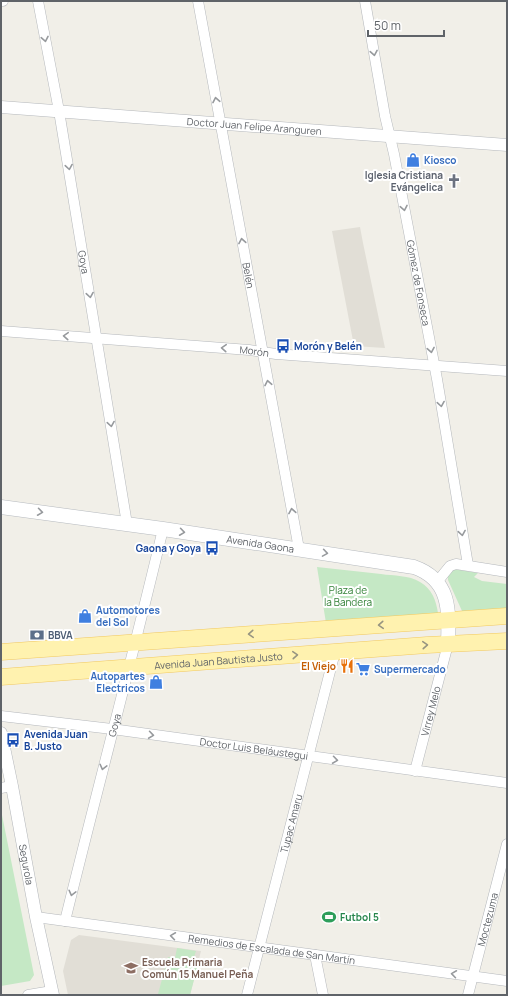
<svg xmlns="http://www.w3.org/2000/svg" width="508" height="996" viewBox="0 0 508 996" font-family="Manrope,sans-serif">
  <rect width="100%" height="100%" fill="#f1efe8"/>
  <path fill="#e1ded6" d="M360 227 363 243 385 348 354 346 332 231Z
    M79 935 201 951 190 995H68L63 971 71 940Z"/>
  <path fill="#c5e8c5" d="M317 567C338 569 360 572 381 574 394 576 409 575 420 582 432 589 436 600 438 613L326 623Z
    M454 569 478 573 474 577 482 581 507 584V610L462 611 448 580V574Z
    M1 810 34 975 30 981 1 986Z
    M177 948 196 951 192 963 198 965 190 995 158 994 168 957 175 958Z"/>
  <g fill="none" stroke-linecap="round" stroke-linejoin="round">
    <defs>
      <g id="minor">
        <path d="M1 1H3"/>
        <path id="s1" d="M38 1 59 111 127 524"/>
        <path id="s2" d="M198 1 299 549"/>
        <path id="s3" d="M365 1 385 116 394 154 437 379 468 565"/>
        <path id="s4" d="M1 331 249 350 276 354 507 371"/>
        <path d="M437 582 450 566 456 564 507 572"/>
        <path id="s5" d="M1 716 112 729 507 783"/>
        <path id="s6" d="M415 771 448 644"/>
        <path d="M1 788 12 786"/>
        <path id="s7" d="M36 917 507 981"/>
        <path id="s8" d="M65 921C97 790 132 660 163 529"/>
        <path d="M315 955 323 995"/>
        <path d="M28 995 52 991"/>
        <path id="s9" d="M247 995 335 652"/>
        <path id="s10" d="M468 995 507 844"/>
      </g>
      <g id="tertiary">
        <path id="s11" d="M1 107 507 145"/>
        <path id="s12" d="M1 733 12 786 36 917 53 995"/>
      </g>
      <g id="secondary">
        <path id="s13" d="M1 507 163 529 414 567C451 580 449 611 448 644"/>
      </g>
      <g id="primary">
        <path d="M1 652 507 616"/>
        <path id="s14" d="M1 677 427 645 507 641"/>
      </g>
    </defs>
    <use href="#minor" stroke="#b5b8bc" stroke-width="11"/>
    <use href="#tertiary" stroke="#b5b8bc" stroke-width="13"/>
    <use href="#secondary" stroke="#b6babf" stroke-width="15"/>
    <use href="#primary" stroke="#f2c960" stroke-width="17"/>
    <use href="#minor" stroke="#fff" stroke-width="10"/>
    <use href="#tertiary" stroke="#fff" stroke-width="12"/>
    <use href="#secondary" stroke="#fff" stroke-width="14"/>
    <use href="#primary" stroke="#fff2af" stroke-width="16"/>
  </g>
  <defs><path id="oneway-chevron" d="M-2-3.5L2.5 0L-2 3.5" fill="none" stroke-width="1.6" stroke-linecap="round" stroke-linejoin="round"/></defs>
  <g stroke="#979a9d">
    <use href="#oneway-chevron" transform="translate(45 39) rotate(79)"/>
    <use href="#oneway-chevron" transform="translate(374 53) rotate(80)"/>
    <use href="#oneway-chevron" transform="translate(216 100) rotate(-101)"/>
    <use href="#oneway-chevron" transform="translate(69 167) rotate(81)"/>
    <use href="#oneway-chevron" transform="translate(404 208) rotate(79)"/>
    <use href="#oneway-chevron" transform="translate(242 241) rotate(-100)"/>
    <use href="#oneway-chevron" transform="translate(90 295) rotate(81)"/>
    <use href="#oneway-chevron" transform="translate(66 336) rotate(-176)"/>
    <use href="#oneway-chevron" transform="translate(224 348) rotate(-176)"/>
    <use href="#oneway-chevron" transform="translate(431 350) rotate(80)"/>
    <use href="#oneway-chevron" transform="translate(268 383) rotate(-101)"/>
    <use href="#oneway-chevron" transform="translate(441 404) rotate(81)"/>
    <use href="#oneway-chevron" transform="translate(111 424) rotate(81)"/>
    <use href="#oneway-chevron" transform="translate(292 511) rotate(-100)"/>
    <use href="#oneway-chevron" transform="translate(40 512) rotate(8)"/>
    <use href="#oneway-chevron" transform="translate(182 532) rotate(8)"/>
    <use href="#oneway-chevron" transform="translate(462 533) rotate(81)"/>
    <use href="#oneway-chevron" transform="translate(325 553) rotate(9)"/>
    <use href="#oneway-chevron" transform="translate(151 735) rotate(8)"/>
    <use href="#oneway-chevron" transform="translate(335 760) rotate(8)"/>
    <use href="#oneway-chevron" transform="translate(103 767) rotate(104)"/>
    <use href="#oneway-chevron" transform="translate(72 893) rotate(104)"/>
    <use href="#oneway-chevron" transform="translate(173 936) rotate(-172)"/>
    <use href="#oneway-chevron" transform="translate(454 974) rotate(-172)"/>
  </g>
  <g stroke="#979581">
    <use href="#oneway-chevron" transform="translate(381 625) rotate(176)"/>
    <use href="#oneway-chevron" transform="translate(251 634) rotate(176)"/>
    <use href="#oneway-chevron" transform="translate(425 645) rotate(-4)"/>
    <use href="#oneway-chevron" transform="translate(295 655) rotate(-4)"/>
  </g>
  <defs>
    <symbol id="shop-bare" viewBox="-9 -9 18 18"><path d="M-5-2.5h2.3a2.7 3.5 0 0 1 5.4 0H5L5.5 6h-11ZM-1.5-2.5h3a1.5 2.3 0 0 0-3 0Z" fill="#3f7fe0" stroke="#fff" stroke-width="2.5" paint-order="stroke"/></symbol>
    <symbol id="church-bare" viewBox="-9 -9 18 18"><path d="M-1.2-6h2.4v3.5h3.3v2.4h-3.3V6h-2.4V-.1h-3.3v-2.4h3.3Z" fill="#6b7280" stroke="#fff" stroke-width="2.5" paint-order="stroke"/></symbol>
    <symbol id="bus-bare" viewBox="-9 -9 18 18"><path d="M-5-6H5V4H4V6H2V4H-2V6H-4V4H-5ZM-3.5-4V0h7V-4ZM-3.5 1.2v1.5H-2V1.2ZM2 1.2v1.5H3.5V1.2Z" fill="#1a4fb4" stroke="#fff" stroke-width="2.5" paint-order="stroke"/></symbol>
    <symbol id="bank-bare" viewBox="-9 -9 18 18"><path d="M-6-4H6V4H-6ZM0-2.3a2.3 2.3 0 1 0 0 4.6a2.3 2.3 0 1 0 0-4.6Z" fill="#5c6f8a" stroke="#fff" stroke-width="2.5" paint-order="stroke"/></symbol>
    <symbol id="restaurant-bare" viewBox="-9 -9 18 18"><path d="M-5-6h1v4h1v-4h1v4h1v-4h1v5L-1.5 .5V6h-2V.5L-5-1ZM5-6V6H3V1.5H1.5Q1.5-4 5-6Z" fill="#e8710a" stroke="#fff" stroke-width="2.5" paint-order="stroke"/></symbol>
    <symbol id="supermarket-bare" viewBox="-9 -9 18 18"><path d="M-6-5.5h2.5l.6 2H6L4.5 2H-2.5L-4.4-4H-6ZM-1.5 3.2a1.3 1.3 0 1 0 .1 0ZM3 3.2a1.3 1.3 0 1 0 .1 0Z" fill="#3f7fe0" stroke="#fff" stroke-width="2.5" paint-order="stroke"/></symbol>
    <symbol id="stadium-bare" viewBox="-9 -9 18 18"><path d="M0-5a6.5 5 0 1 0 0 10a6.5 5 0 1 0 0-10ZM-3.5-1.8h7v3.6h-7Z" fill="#2e9e5b" stroke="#fff" stroke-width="2.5" paint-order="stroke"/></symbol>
    <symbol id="school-bare" viewBox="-9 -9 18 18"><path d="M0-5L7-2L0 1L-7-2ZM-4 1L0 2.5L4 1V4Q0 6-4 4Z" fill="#8d6e63" stroke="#fff" stroke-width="2.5" paint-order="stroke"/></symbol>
  </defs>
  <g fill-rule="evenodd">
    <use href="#shop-bare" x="403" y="150" width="20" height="20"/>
    <use href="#church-bare" x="444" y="171" width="20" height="20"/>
    <use href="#bus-bare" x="273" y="336" width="20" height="20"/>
    <use href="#bus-bare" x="202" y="538" width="20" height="20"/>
    <use href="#shop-bare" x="75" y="606" width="20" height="20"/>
    <use href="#bank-bare" x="27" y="625" width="20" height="20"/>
    <use href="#restaurant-bare" x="337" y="656" width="20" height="20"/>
    <use href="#supermarket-bare" x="353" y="659" width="20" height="20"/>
    <use href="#shop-bare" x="146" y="672" width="20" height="20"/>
    <use href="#bus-bare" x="3" y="730" width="20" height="20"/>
    <use href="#stadium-bare" x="319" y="907" width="20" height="20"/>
    <use href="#school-bare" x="121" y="958" width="20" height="20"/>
  </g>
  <g text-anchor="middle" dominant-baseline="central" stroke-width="4" stroke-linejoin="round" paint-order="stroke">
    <g font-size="10" fill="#5f6368" stroke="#fff">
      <text stroke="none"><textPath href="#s11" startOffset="254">Doctor Juan Felipe Aranguren</textPath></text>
      <text stroke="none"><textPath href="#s1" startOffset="265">Goya</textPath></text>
      <text stroke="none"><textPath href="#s2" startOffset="279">Belén</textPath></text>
      <text stroke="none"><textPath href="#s3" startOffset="287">Gómez de Fonseca</textPath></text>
      <text stroke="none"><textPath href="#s4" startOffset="254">Morón</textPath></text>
      <text stroke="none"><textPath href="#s13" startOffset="262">Avenida Gaona</textPath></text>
      <text stroke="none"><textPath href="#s14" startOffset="218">Avenida Juan Bautista Justo</textPath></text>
      <text stroke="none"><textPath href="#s6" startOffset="62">Virrey Melo</textPath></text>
      <text stroke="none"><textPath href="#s8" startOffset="202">Goya</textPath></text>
      <text stroke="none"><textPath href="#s5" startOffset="255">Doctor Luis Beláustegui</textPath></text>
      <text stroke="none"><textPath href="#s9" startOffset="177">Tupac Amaru</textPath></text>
      <text stroke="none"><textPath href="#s12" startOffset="134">Segurola</textPath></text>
      <text stroke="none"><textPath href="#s10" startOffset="78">Moctezuma</textPath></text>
      <text stroke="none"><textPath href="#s7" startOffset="238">Remedios de Escalada de San Martín</textPath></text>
    </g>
    <g font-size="10" font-weight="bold" fill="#366cbe" stroke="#fff" text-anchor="start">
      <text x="424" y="160">Kiosco</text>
      <text x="96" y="610">Automotores<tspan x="96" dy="12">del Sol</tspan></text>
      <text x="374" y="669">Supermercado</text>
      <text x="145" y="676" text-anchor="end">Autopartes<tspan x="145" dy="12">Electricos</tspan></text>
    </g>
    <g font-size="10" font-weight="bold" fill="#5b616d" stroke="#fff" text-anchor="end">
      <text x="443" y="175">Iglesia Cristiana<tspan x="443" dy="12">Evángelica</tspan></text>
    </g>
    <g font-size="10" font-weight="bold" fill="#164399" stroke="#fff" text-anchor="start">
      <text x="294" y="346">Morón y Belén</text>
      <text x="201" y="548" text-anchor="end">Gaona y Goya</text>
      <text x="24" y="734">Avenida Juan<tspan x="24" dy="12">B. Justo</tspan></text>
    </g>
    <g font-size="10" fill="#348238" stroke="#fff">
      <text x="348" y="590">Plaza de<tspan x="348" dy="12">la Bandera</tspan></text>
    </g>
    <g font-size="10" font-weight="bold" fill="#4e5e75" stroke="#fff" text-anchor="start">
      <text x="48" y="635">BBVA</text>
    </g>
    <g font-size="10" font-weight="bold" fill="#c56008" stroke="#fff" text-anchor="end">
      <text x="336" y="666">El Viejo</text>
    </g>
    <g font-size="10" font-weight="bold" fill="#27864d" stroke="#fff" text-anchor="start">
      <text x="340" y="917">Futbol 5</text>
    </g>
    <g font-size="10" font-weight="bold" fill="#785e54" stroke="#fff" text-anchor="start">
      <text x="142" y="962">Escuela Primaria<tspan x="142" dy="12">Común 15 Manuel Peña</tspan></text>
    </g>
  </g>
  <rect width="508" height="996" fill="none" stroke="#5f6368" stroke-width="4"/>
  <path d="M368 30v6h76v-6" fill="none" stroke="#5f6368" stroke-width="2"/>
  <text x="374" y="30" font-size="12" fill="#5f6368" stroke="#ffffff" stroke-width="3" paint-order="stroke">50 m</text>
</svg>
